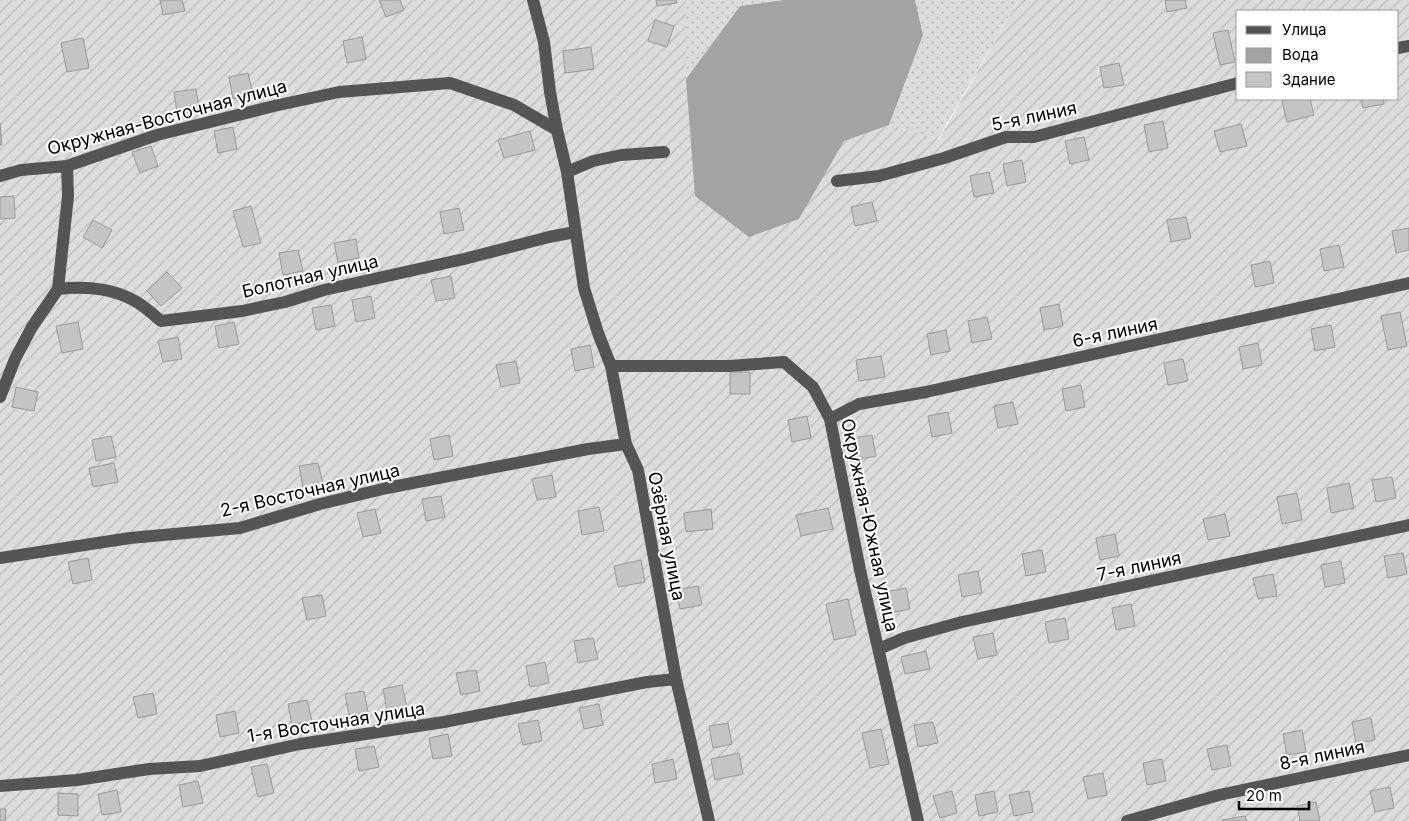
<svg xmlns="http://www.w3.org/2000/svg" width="1409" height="821" viewBox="0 0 1409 821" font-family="Inter,sans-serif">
  <defs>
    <pattern id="grass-dots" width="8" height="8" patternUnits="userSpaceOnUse" patternTransform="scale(1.25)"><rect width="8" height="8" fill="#dcdcdc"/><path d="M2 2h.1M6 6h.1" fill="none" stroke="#bbb" stroke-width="1.8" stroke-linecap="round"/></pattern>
    <pattern id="garden-furrows" width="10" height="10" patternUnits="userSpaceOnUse" patternTransform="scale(1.25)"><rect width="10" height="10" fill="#dcdcdc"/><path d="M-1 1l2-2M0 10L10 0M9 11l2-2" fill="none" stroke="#bbb"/></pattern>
  </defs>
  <rect width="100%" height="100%" fill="#fff"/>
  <path fill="url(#grass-dots)" d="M686 0H783L740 6 686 79Z
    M915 0H1018L938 139 889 125 923 35Z"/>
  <path fill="url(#garden-furrows)" fill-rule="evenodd" d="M0 0H686V79L799 219 844 140 889 125 939 139 1018 0H1409V821H0ZM1238 11H1398V99H1238Z"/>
  <path fill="#a3a3a3" d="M783 0H915L923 35 889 125 844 141 799 219 749 237 695 196 686 79 740 6Z"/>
  <path fill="#c4c4c4" stroke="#999" d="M160 0H182L185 11 163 15Z
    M379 0H400L404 10 386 17Z
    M656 0H676L677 3 657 6Z
    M1165 0H1185L1187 8 1167 12Z
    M655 20 674 26 667 47 648 41Z
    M1228 30 1235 62 1220 65 1213 33Z
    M362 37 366 59 347 63 343 41Z
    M83 38 89 68 67 72 61 43Z
    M591 47 594 69 565 73 563 51Z
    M1119 63 1124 85 1104 88 1100 67Z
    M248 73 253 95 233 99 229 77Z
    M196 89 199 108 177 112 174 92Z
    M1290 99H1310L1314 115 1287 122 1282 101Z
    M1361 99H1383L1384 104 1363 108Z
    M1163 121 1168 148 1149 152 1144 125Z
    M0 123 2 145H0Z
    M1241 124 1247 146 1220 152 1214 131Z
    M233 127 237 149 218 153 214 131Z
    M530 131 535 150 504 158 498 140Z
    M1084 137 1089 160 1070 164 1065 141Z
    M151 146 158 166 140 173 132 152Z
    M1022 160 1026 182 1007 186 1003 164Z
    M989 172 994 193 974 197 970 176Z
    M14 196 15 218 0 219V197Z
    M872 202 877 221 855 226 851 207Z
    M251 206 261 243 243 247 233 211Z
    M459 208 464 230 444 234 440 212Z
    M1186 217 1191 238 1171 242 1167 220Z
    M93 220 112 230 102 248 83 237Z
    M1409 228V250L1396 253 1392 231Z
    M356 239 359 258 338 262 334 243Z
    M1339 245 1344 267 1324 271 1320 249Z
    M298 250 303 271 283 275 279 253Z
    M1270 261 1274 283 1255 287 1251 265Z
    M167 272 182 288 161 306 147 291Z
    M451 276 455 298 436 301 431 280Z
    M371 296 375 318 356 322 352 300Z
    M1059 304 1063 326 1044 330 1040 308Z
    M331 305 335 326 316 330 312 308Z
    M1400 312 1407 346 1388 350 1381 316Z
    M987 317 992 339 972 343 968 321Z
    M78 322 83 349 62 353 56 326Z
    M234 322 239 344 219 348 215 326Z
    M1331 325 1335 347 1315 351 1311 329Z
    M946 330 950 351 931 355 927 334Z
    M178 337 182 359 163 362 158 341Z
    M1258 343 1262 365 1243 369 1239 347Z
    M590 345 594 367 575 371 571 349Z
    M881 356 885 377 859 381 856 360Z
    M1183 359 1188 381 1168 385 1164 363Z
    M516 361 520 383 501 387 496 365Z
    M730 372H750V394H730Z
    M1081 385 1085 407 1066 411 1062 389Z
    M16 387 38 392 34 411 12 407Z
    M1013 402 1018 424 998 428 994 406Z
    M948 412 952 433 932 437 928 416Z
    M807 416 811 438 792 442 788 420Z
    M449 435 453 456 434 460 430 439Z
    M872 435 876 456 857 460 853 438Z
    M111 436 116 457 96 461 92 440Z
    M114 463 118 482 93 487 89 468Z
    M318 463 323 484 303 488 299 466Z
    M552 475 556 497 537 500 532 479Z
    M1392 477 1396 498 1376 502 1372 480Z
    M1349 483 1354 508 1331 513 1327 488Z
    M1297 493 1302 520 1282 524 1277 497Z
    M441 496 445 517 426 521 422 499Z
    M599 507 604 531 582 535 578 511Z
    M828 508 833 529 801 536 796 515Z
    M375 509 381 533 363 537 357 513Z
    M711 509 713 529 686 532 684 513Z
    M1225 514 1230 536 1208 540 1203 519Z
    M1115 534 1119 556 1100 560 1096 538Z
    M1042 550 1046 572 1026 576 1022 554Z
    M1403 553 1407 574 1388 578 1384 556Z
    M88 558 92 580 73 584 68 562Z
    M641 560 645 582 618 587 614 566Z
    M1341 561 1345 583 1325 587 1321 565Z
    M978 571 982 593 962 597 958 575Z
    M1273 574 1277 596 1258 599 1253 578Z
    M698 586 702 605 680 609 676 590Z
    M906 588 910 609 890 613 886 592Z
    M322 595 326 616 307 620 302 598Z
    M848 599 856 635 834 640 826 604Z
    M1131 604 1135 626 1116 630 1112 608Z
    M1065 618 1069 639 1049 643 1045 622Z
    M993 633 997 655 978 659 973 637Z
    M593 638 598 659 578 663 574 641Z
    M926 651 930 669 905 674 901 657Z
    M545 662 549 683 530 687 526 666Z
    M476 670 480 691 461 695 456 673Z
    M402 685 407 707 387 711 383 689Z
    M364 691 368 712 349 716 345 694Z
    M153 693 157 714 138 718 133 697Z
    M307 700 312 721 292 725 288 704Z
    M599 704 603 725 584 729 579 708Z
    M235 711 239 733 220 737 216 715Z
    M1371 718 1375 740 1356 743 1352 722Z
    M538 720 542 741 523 745 518 724Z
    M933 722 938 743 918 747 914 725Z
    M728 723 732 744 713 748 709 726Z
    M881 729 889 764 870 768 862 733Z
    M1302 730 1306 752 1287 755 1283 734Z
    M448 734 452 756 433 759 429 738Z
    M1227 745 1231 766 1212 770 1207 749Z
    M374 746 379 767 359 771 355 749Z
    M739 753 743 774 715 780 711 759Z
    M673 759 677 779 655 783 652 764Z
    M1162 759 1166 781 1147 785 1143 763Z
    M267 764 274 793 258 797 251 767Z
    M1103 773 1107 795 1088 799 1083 777Z
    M198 781 203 803 183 807 179 785Z
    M1390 787 1394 808 1375 812 1370 791Z
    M117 790 121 812 102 815 98 794Z
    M952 791 957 813 940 818 933 796Z
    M994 791 998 812 979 816 975 795Z
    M1029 791 1033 812 1014 816 1009 795Z
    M58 793 78 794V816L58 815Z
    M1316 802 1320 821H1300L1297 806Z
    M0 809H6L5 821H0Z
    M1245 816 1247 821H1222V820Z"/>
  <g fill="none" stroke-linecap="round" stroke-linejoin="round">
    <path stroke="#555" stroke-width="12" d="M533 0 544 42 550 92 557 130
      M1398 48 1409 46
      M567 172 593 161 621 155 664 152
      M0 176 21 170 67 166 157 135 274 106 339 92 450 83 514 105 557 130 567 172 584 288 598 333 611 366 626 444 638 470 676 679 709 821
      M837 181 879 176 944 158 1006 137H1034L1238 83
      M58 289C84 286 112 288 135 301 144 306 153 314 161 321L242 311 285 302 324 290 464 259 549 237 575 232
      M611 366H729L784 362 813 387 830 419 860 570 918 821
      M0 397 15 359 32 327 58 289 68 196 67 166
      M830 419 859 404 926 392 1409 283
      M0 558 130 538 240 528 320 504 387 488 588 449 626 444
      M879 649 904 638 962 622 1409 525
      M0 786 77 780 149 769 200 766 300 744 444 722 647 682 676 679
      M1127 821 1219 795 1409 755"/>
  </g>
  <g text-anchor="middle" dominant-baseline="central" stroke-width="4" stroke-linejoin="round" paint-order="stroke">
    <g font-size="18" fill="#000" stroke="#fff">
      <text transform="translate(1034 116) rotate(-12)">5-я линия</text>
      <text transform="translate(167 117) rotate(-15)">Окружная-Восточная улица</text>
      <text transform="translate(310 276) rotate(-13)">Болотная улица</text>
      <text transform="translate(1115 332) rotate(-12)">6-я линия</text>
      <text transform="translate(310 490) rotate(-13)">2-я Восточная улица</text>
      <text transform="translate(870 525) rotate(78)">Окружная-Южная улица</text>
      <text transform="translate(667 536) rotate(79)">Озёрная улица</text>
      <text transform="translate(1139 566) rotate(-12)">7-я линия</text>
      <text transform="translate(336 722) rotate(-9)">1-я Восточная улица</text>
      <text transform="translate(1322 755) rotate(-12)">8-я линия</text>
    </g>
  </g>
  <rect x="1236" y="10" width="162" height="90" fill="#ffffff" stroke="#999999"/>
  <rect x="1246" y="26" width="25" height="8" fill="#555555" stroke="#999999"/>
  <text x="1282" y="35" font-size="15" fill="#000000">Улица</text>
  <rect x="1246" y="48" width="25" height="15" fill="#a3a3a3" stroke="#999999"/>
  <text x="1282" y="60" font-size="15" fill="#000000">Вода</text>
  <rect x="1246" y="72" width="25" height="15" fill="#c4c4c4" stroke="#999999"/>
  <text x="1282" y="85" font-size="15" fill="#000000">Здание</text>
  <path d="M1239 801v8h70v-8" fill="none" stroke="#000000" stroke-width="2.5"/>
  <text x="1246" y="801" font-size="15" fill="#000000" stroke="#ffffff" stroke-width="4" paint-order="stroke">20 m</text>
</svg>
